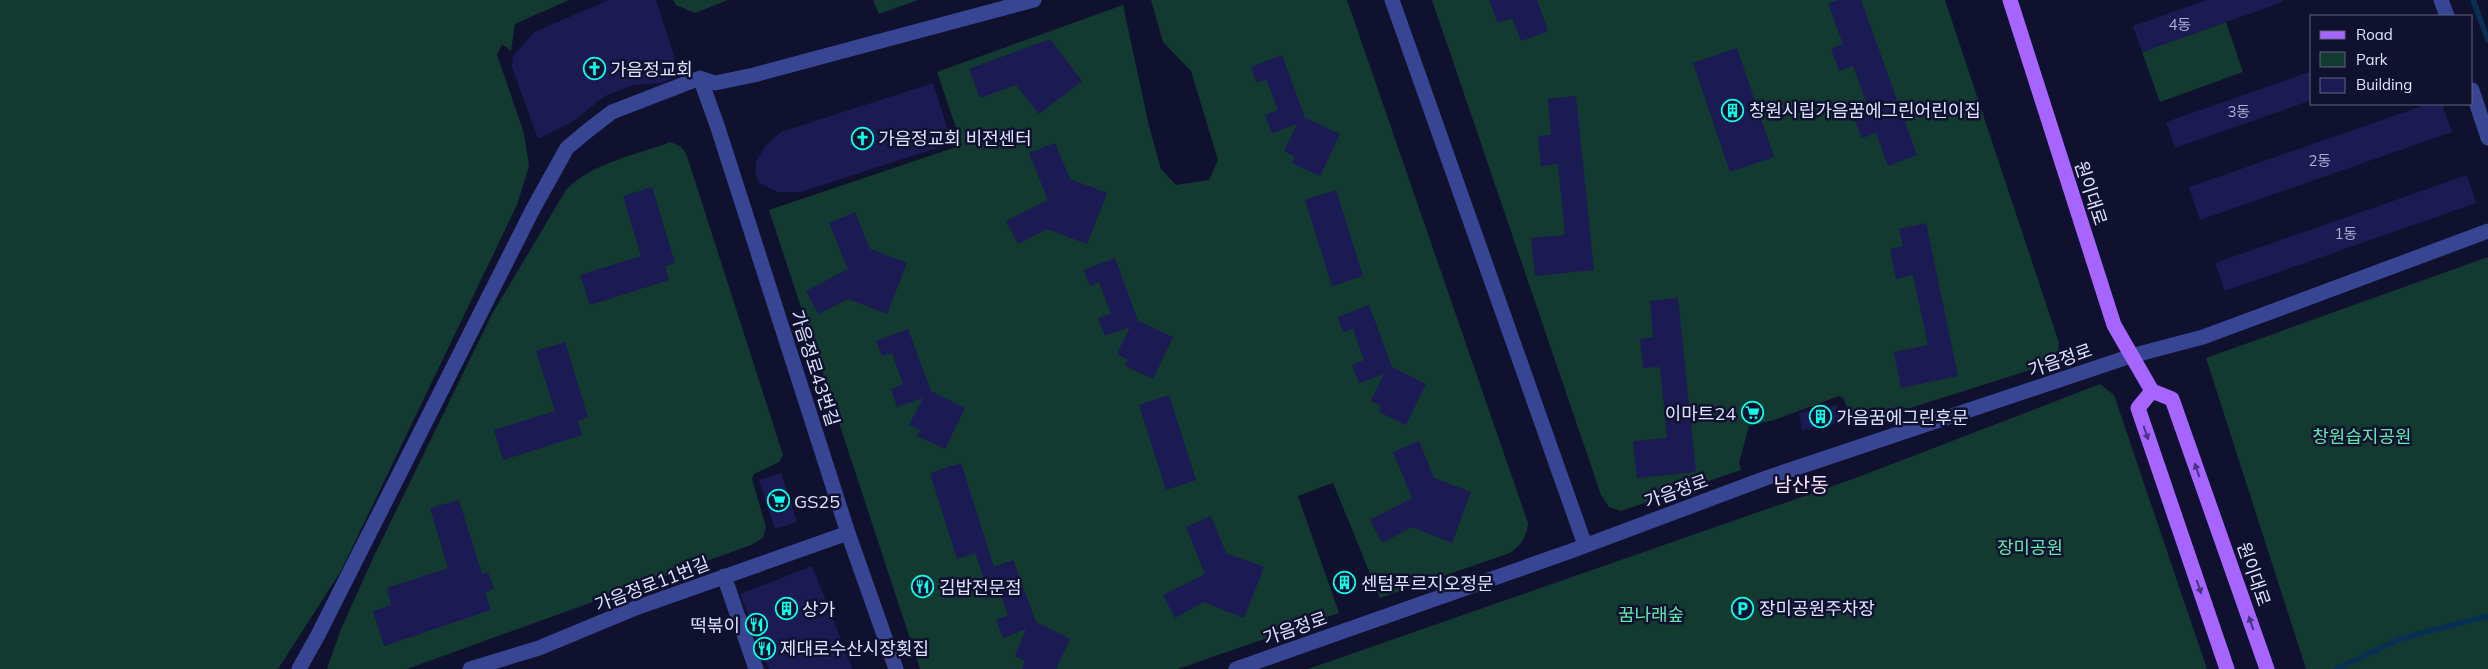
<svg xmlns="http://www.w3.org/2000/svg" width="2488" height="669" viewBox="0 0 2488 669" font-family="Mulish,'Noto Sans KR',sans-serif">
  <rect width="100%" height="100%" fill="#10112f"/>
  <path fill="#123a31" d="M0 0H569L515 24 511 51 502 44 497 55 524 133 529 166 517 205 341 571 278 669H0Z
    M673 0H728L695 13 676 5Z
    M873 0H918L879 14Z
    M1151 0H1347L1528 523C1527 537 1521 545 1510 553L1380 598 1333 483 1298 496 1339 613 1178 669H920L769 210 962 145 937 72 1123 5 1149 126 1161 169 1176 185 1209 180 1218 160 1191 71 1163 42Z
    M1432 0H1945L2059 343 2058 353 2046 365 1866 422 1855 420 1848 410 1844 399 1839 396 1774 420 1749 426 1739 463 1741 470 1621 511 1609 507 1601 495Z
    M2226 22 2243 72 2160 102 2142 52Z
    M670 142 680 146 686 153 783 455 779 462 754 474 752 479 766 527 763 538 751 545 407 669H327L341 629 373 558 492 314 566 190C591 163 636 155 670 142Z
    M2488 257V669H2306L2206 358Z
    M2100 384 2114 395 2207 669H1308L1853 479Z"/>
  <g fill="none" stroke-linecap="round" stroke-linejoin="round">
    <path stroke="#073051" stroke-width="5.5" d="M2473 0 2488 40
      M2336 669 2400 639 2488 616"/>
  </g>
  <path fill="#1b1a52" d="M609 0H656L674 55 675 72 673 78 661 83 633 85 605 96 572 122 538 139 512 67 513 56 534 32Z
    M1489 0H1537L1548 31 1521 41 1512 18 1498 23Z
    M1838 0H1861L1917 155 1888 166 1876 133 1862 138 1853 116 1869 110 1853 66 1839 71 1831 49 1843 44 1828 4Z
    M2207 0H2283V2L2142 52 2133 26Z
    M1050 39 1082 81 1039 114 1016 85 980 98 969 69Z
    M1737 48 1774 157 1730 172 1693 63Z
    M1282 55 1305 118 1340 134 1320 176 1292 163 1295 157 1284 151 1297 124 1272 133 1265 115 1278 110 1266 79 1257 83 1251 67Z
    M2312 71V100L2175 148 2166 122Z
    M933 83 952 143 801 192H778L759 183 755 173 756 161 767 144 781 132Z
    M1576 96 1594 270 1535 276 1531 238 1565 235 1558 164 1541 166 1538 136 1551 135 1548 99Z
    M2428 104H2442L2452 132 2200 220 2189 187Z
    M1055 143 1070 179 1107 193 1087 244 1047 229 1018 244 1006 221 1048 200 1029 153Z
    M2467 175 2476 203 2225 291 2215 263Z
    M652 187 675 263 665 266 669 280 590 305 580 275 641 256 623 196Z
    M1336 190 1363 276 1332 286 1305 200Z
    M855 212 870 249 907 263 887 314 848 299 818 314 806 291 848 269 829 223Z
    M1926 223 1958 376 1901 388 1894 352 1928 345 1913 275 1896 279 1890 249 1903 246 1899 229Z
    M1115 258 1138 321 1173 337 1153 379 1125 366 1128 360 1117 354 1130 327 1105 336 1098 318 1111 314 1099 282 1090 286 1084 270Z
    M1678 298 1696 472 1637 478 1633 441 1667 438 1660 367 1643 368 1640 339 1653 337 1650 301Z
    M1369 305 1392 367 1426 384 1406 425 1379 412 1381 406 1371 401 1384 374 1359 383 1352 365 1364 360 1353 329 1343 332 1338 317Z
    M908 329 931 391 965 408 945 449 917 436 920 430 909 425 923 398 897 407 891 389 903 384 892 353 882 356 876 341Z
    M565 342 588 417 578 421 582 435 503 460 494 430 555 411 536 351Z
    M1169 395 1196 480 1166 490 1139 405Z
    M1838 405 1841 422 1802 430 1799 413Z
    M1419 441 1434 478 1471 492 1452 543 1412 527 1382 543 1370 520 1412 498 1393 452Z
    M961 463 994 567 1013 560 1036 622 1070 639 1056 669H1022L1025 661 1015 656 1026 629 1003 638 996 620 1008 615 997 584 987 587 975 553 957 559 930 473Z
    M781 473 797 522 775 529 759 480Z
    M459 500 482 574 488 572 494 589 485 592 491 610 384 646 373 611 391 605 387 588 448 568 430 508Z
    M1211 516 1226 553 1264 567 1244 618 1204 602 1175 618 1163 595 1205 574 1186 527Z
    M812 566 853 669H769L740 594Z"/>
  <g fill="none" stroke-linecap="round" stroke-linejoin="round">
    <path stroke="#374592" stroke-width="15" d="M1392 0 1585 545
      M2441 0 2447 16
      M700 78 717 125 848 533 896 669
      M2472 90 2488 138
      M724 576 756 669
      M299 669 318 635 533 209 567 148 586 132 612 112 700 78 715 83 754 75 1034 0
      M470 669 539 648 633 609 848 533
      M1236 669 1571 551 1766 478 2131 356 2203 337 2488 231"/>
    <path stroke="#a765ff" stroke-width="15" d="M2010 0 2114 325 2152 391 2172 399 2267 669
      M2152 391 2138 408 2227 669"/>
  </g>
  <defs><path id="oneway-solid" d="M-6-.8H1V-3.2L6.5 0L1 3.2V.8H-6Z" transform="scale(1.25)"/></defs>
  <g fill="#4c3382">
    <use href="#oneway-solid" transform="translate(2146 433) rotate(71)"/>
    <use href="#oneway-solid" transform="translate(2197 470) rotate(-109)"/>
    <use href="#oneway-solid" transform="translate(2199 587) rotate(71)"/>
    <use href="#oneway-solid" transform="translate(2251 623) rotate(-109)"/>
  </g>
  <defs>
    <symbol id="church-ring" viewBox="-11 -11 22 22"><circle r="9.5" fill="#10112f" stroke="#0affe8" stroke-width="1.5"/><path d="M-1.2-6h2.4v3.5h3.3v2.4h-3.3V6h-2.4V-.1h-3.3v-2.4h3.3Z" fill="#0affe8"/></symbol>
    <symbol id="building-ring" viewBox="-11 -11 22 22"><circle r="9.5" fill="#10112f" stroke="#0affe8" stroke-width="1.5"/><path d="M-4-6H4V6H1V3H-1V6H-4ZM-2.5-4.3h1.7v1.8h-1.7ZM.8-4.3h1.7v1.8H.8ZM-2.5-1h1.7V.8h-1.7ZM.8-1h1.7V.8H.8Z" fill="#0affe8"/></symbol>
    <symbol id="supermarket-ring" viewBox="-11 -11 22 22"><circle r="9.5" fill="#10112f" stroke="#0affe8" stroke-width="1.5"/><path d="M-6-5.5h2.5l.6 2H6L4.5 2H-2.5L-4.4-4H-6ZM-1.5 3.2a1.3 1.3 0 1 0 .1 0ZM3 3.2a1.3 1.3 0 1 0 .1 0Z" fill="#0affe8"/></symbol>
    <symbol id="restaurant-ring" viewBox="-11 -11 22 22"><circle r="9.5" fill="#10112f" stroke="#0affe8" stroke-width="1.5"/><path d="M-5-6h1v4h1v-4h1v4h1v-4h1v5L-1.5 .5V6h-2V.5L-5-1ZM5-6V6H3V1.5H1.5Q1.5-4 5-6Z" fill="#0affe8"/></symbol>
    <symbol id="parking-ring" viewBox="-11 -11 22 22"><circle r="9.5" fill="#10112f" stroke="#0affe8" stroke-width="1.5"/><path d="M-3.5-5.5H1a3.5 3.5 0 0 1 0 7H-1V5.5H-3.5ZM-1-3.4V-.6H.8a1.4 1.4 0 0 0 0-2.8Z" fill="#0affe8"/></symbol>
  </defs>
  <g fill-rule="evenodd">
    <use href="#church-ring" x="582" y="56" width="25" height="25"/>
    <use href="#building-ring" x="1720" y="98" width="25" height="25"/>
    <use href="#church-ring" x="850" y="126" width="25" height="25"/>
    <use href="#supermarket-ring" x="1740" y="400" width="25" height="25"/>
    <use href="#building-ring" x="1808" y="404" width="25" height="25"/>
    <use href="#supermarket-ring" x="766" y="488" width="25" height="25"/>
    <use href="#building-ring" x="1332" y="570" width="25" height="25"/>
    <use href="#restaurant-ring" x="910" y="574" width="25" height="25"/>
    <use href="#parking-ring" x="1730" y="596" width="25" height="25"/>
    <use href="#building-ring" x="774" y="596" width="25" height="25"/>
    <use href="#restaurant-ring" x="744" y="612" width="25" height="25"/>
    <use href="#restaurant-ring" x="752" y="636" width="25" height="25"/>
  </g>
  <g text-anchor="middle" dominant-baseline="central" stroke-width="5" stroke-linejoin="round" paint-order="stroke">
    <g font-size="15" fill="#adafd4">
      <text x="2180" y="24">4동</text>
      <text x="2239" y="111">3동</text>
      <text x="2320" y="160">2동</text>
      <text x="2346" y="233">1동</text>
    </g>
    <g font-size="18" fill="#dee1ff" stroke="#10112f" text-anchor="start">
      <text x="610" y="69">가음정교회</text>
      <text x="1749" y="110">창원시립가음꿈에그린어린이집</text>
      <text x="878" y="138">가음정교회 비전센터</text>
      <text x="1736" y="413" text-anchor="end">이마트24</text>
      <text x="1836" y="417">가음꿈에그린후문</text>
      <text x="794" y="501">GS25</text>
      <text x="1361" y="583">센텀푸르지오정문</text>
      <text x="939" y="587">김밥전문점</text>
      <text x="1759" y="608">장미공원주차장</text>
      <text x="802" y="609">상가</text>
      <text x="740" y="625" text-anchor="end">떡볶이</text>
      <text x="780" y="648">제대로수산시장횟집</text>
    </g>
    <g font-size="18" fill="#dee1ff" stroke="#10112f">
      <text transform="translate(2091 193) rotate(72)">원이대로</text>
      <text transform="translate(2060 360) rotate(-19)">가음정로</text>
      <text transform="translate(815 368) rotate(72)">가음정로43번길</text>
      <text transform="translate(1676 491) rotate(-20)">가음정로</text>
      <text transform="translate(2254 574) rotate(71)">원이대로</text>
      <text transform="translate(652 584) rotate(-21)">가음정로11번길</text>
      <text transform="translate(1295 628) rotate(-19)">가음정로</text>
    </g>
    <g font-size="18" fill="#5feaac" stroke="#10112f">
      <text x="2362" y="436">창원습지공원</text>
      <text x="2030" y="547">장미공원</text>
      <text x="1651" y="614">꿈나래숲</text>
    </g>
    <g font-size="20" fill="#ffe0fa" stroke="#10112f">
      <text x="1801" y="484">남산동</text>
    </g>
  </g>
  <rect x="2310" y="15" width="162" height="90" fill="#10112f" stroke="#626482"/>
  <rect x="2320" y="31" width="25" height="8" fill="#a765ff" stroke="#626482"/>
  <text x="2356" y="40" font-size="15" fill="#dee1ff">Road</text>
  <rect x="2320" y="52" width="25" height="15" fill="#123a31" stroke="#626482"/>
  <text x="2356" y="65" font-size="15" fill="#dee1ff">Park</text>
  <rect x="2320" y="78" width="25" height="15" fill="#1b1a52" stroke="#626482"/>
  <text x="2356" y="90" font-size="15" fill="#dee1ff">Building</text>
</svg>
